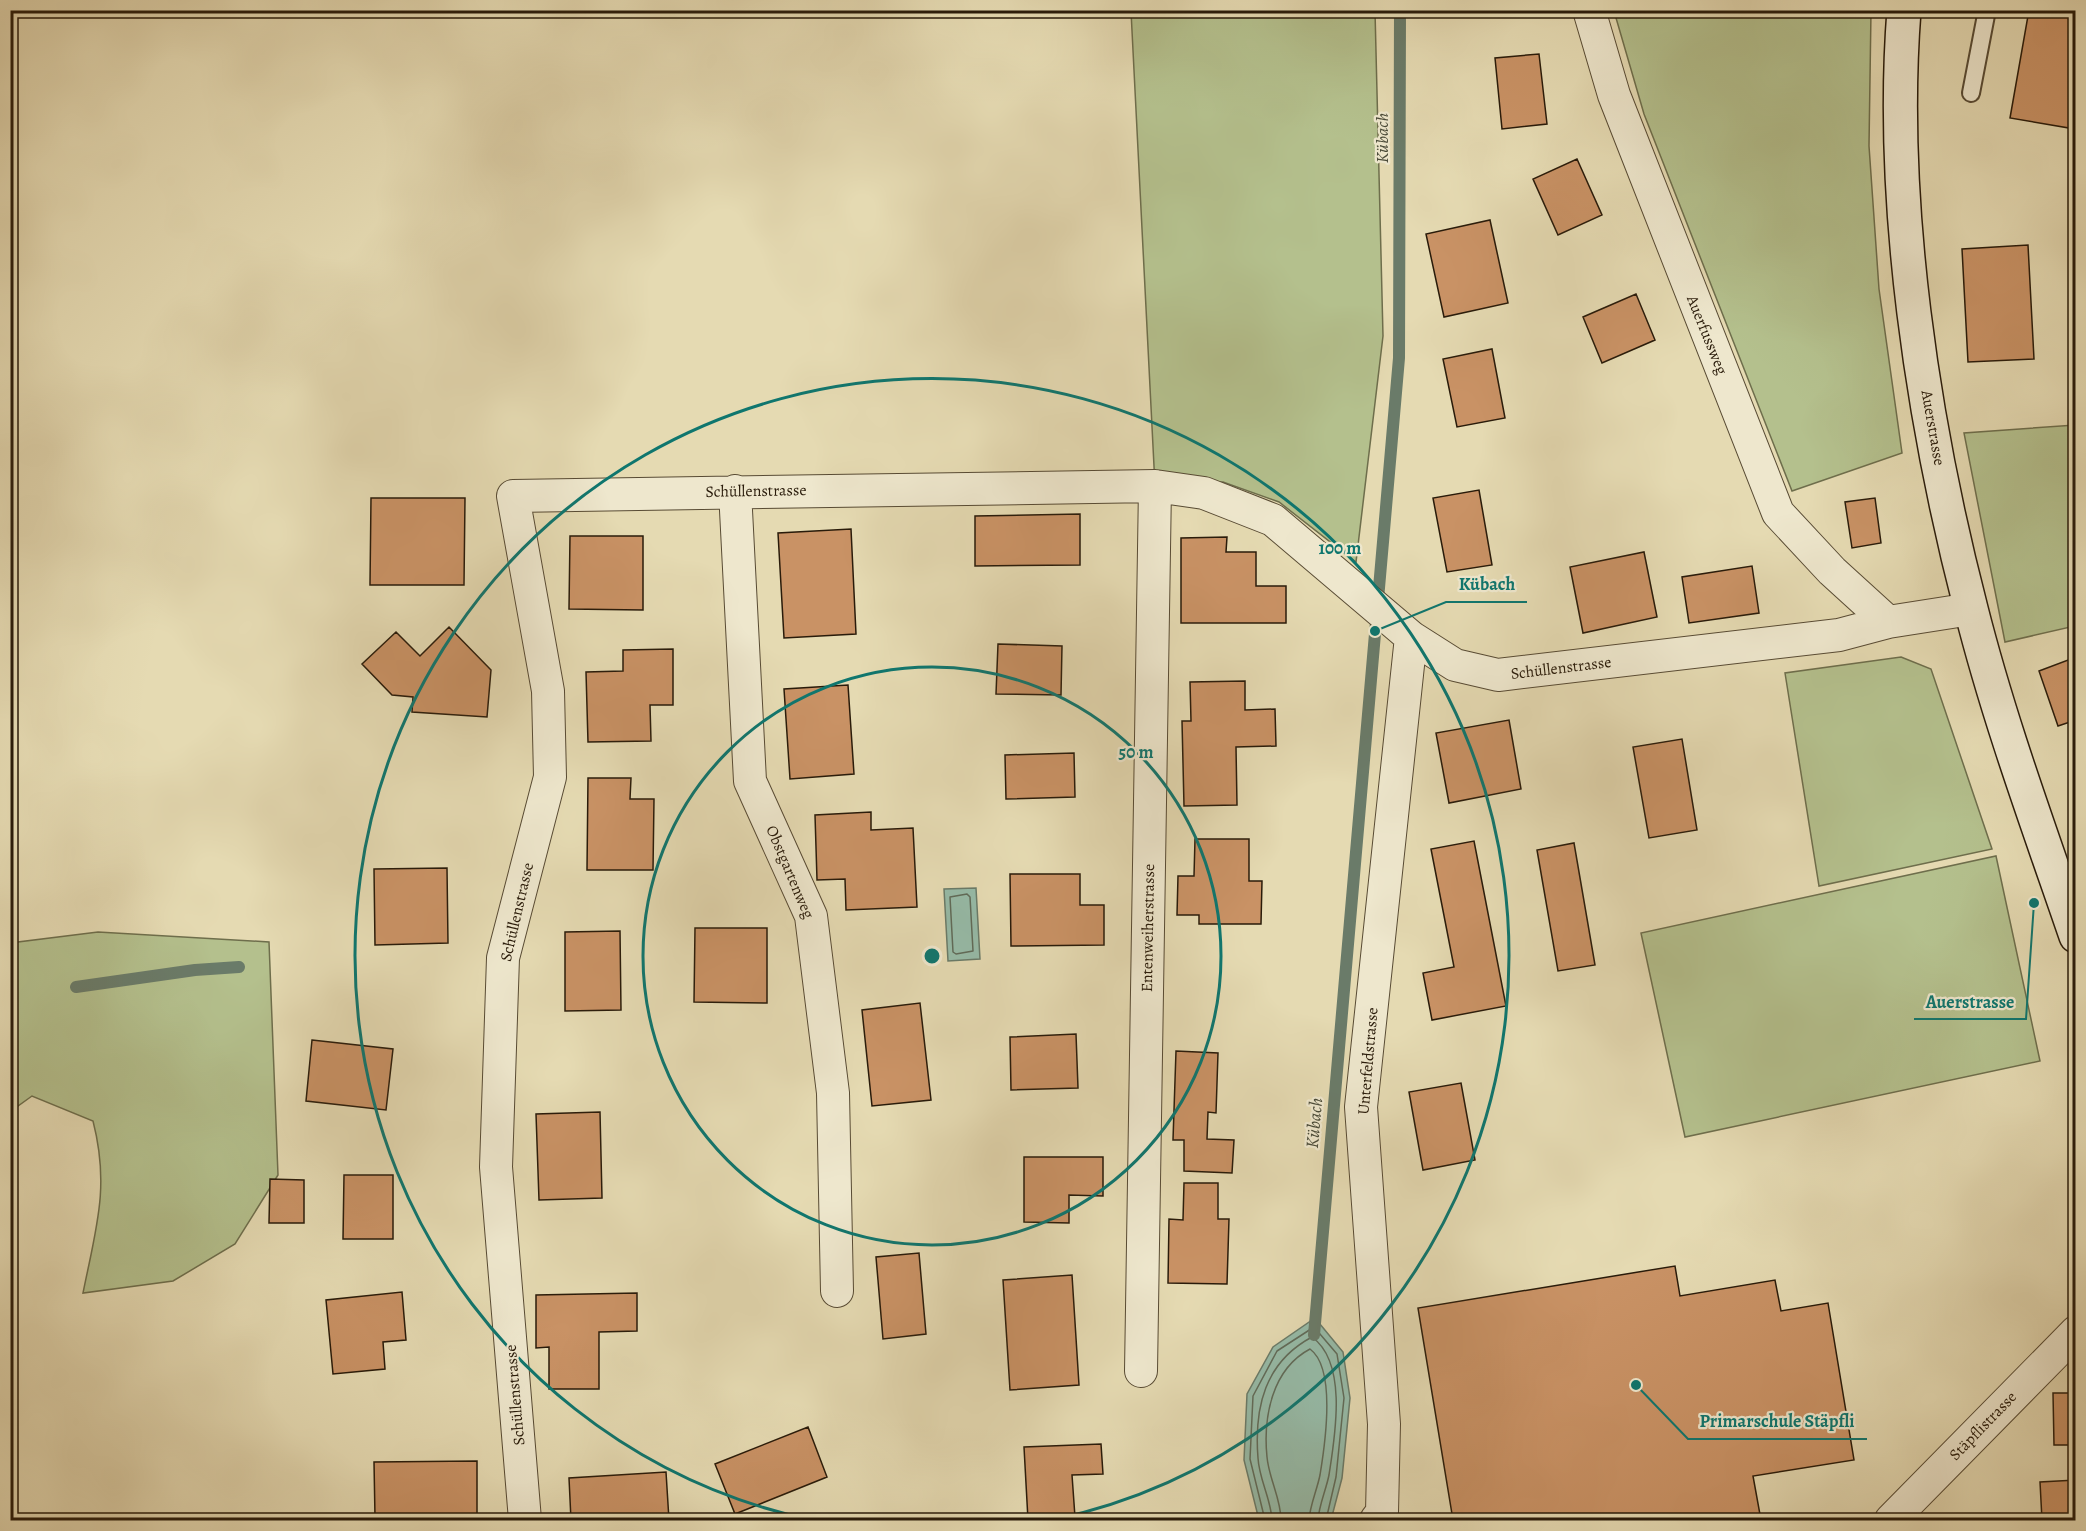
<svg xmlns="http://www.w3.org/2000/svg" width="2086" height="1531" viewBox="0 0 2086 1531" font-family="Alegreya,serif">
  <rect width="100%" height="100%" fill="#e5dab2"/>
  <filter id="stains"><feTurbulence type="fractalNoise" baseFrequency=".00333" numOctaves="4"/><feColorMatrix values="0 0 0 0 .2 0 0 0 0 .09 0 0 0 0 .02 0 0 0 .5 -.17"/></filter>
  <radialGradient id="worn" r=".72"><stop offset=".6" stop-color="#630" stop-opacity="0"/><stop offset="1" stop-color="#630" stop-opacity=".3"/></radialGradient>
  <path fill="#b4c08d" stroke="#6e6e4c" stroke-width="1.5" d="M1131 11H1375L1383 336 1356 562 1279 502 1223 482 1155 486Z
    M1614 11H1871L1869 146 1879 289 1902 453 1792 491 1644 114Z
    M2075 425V626L2005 642 1964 433Z
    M1901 657 1931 669 1992 849 1819 886 1785 673Z
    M1996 856 2040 1061 1685 1137 1641 933Z
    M98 932 269 942 278 1175 235 1244 173 1281 83 1293C96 1228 110 1187 93 1121L32 1096 11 1111 10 943Z"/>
  <path fill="#96bba8" stroke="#6a7b69" stroke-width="1.5" d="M976 888 980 959 948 961 944 889Z
    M1315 1318 1343 1352 1350 1398 1342 1478 1331 1520H1259L1244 1460 1247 1394 1273 1347Z"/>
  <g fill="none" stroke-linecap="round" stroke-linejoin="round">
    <path stroke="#606b59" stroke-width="1.5" d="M967 894 970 897 973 951 956 954 953 952 950 897Z
      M1265 1520 1250 1459 1253 1396 1277 1351 1314 1327 1337 1354 1344 1398 1336 1477 1326 1520
      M1272 1520C1271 1499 1259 1479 1258 1458 1254 1407 1265 1362 1312 1337 1348 1363 1335 1436 1329 1475 1326 1490 1319 1505 1318 1520
      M1281 1520C1281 1499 1269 1479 1267 1457 1263 1417 1272 1369 1310 1349 1337 1369 1325 1445 1320 1475 1317 1490 1310 1505 1309 1520"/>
    <path stroke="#6a7b69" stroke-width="12" d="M76 987 195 970 239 967
      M1314 1335 1399 358 1400 10"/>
  </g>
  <path fill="#c99265" stroke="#291b0a" stroke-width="1.5" d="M2029 10H2076L2075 129 2010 118Z
    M1539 54 1547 124 1502 129 1495 58Z
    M1577 159 1602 215 1558 235 1533 179Z
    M1490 220 1508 303 1444 317 1426 234Z
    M2028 245 2034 359 1968 362 1962 249Z
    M1636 294 1655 340 1602 363 1583 317Z
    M1492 349 1505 418 1457 427 1443 359Z
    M1479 490 1492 565 1447 572 1433 498Z
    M371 498H465L464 585H370Z
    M1875 498 1881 543 1852 548 1845 502Z
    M1080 514V565L975 566V516Z
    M851 529 856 634 784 638 778 533Z
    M570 536H643V610L569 609Z
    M1227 537 1226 552H1256V586H1286V623H1181V538Z
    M1644 552 1657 617 1583 633 1570 567Z
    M1752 566 1759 613 1689 623 1682 577Z
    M449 627 491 670 487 717 412 712 413 697 392 695 362 664 396 632 420 656Z
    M998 644 1062 646 1061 695 996 694Z
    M673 649V705H650L651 741 588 742 586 672 623 671V650Z
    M2076 657V720L2058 726 2039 671Z
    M1245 681V710L1275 709 1276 746 1236 747 1237 805 1184 806 1182 721H1191L1190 682Z
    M848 685 854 774 790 779 784 689Z
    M1509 720 1521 789 1449 803 1436 733Z
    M1682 739 1697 830 1649 838 1633 747Z
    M1074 753 1075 797 1006 799 1005 755Z
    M588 778H631L630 799H654L653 870H587Z
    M871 812V830L913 828 917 907 846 910 845 879 817 880 815 815Z
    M1195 839H1249V881H1262L1261 924H1199V915H1177L1178 876H1194Z
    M1474 841 1506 1006 1432 1020 1423 973 1454 967 1431 849Z
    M1574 843 1595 965 1558 971 1537 850Z
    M447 868 448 943 375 945 374 869Z
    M1010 874H1080V905H1104V945L1011 946Z
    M695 928H767V1003L694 1002Z
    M620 931 621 1010 565 1011V932Z
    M920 1003 931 1100 872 1106 862 1010Z
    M1076 1034 1078 1088 1011 1090 1010 1037Z
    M312 1040 393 1049 386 1110 306 1101Z
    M1176 1051 1218 1053 1216 1113 1208 1112 1207 1139 1234 1140 1232 1173 1184 1171V1140H1173Z
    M1461 1083 1475 1160 1423 1170 1409 1092Z
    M600 1112 602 1198 539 1200 536 1114Z
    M1024 1157H1103V1196L1069 1195V1223L1024 1222Z
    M344 1175H393V1239H343Z
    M270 1179 304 1180V1223H269Z
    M1184 1183H1218V1219H1229L1227 1284 1168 1283 1169 1219 1183 1220Z
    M919 1253 926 1334 883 1339 876 1257Z
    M1675 1266 1680 1296 1775 1280 1781 1311 1828 1303 1854 1460 1753 1476 1761 1520H1658L1657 1516 1635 1520H1453L1418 1308Z
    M1072 1275 1079 1385 1010 1390 1003 1280Z
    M402 1292 406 1340 383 1342 385 1369 333 1374 326 1300Z
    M637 1293V1331L599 1332V1389H549V1347L536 1348V1295Z
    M2053 1393H2076V1445H2054Z
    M808 1427 827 1477 735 1514 715 1464Z
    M1101 1444 1103 1474 1072 1475 1075 1517 1028 1520 1024 1447Z
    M477 1461V1516L375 1517 374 1462Z
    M666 1472 669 1520H571L569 1478Z
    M2076 1480V1520H2042L2040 1482Z"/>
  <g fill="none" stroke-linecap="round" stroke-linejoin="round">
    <defs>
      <path id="lane" d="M1971 93 1987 10"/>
      <path id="street" d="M1589 10 1614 95 1778 513 1832 571 1888 622
        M735 491 750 781 811 916 833 1093 837 1291
        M1141 1371 1155 486
        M525 1520 496 1167 503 958 550 777 548 691 513 496 1155 486 1204 493 1273 520 1411 637 1455 665 1498 675 1839 635 1888 622 1971 609
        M1376 1520 1382 1512 1384 1424 1361 1107 1411 637
        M1891 1520 2076 1332"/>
      <path id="secondary" d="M1904 10C1889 202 1923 424 1971 609 1999 720 2039 828 2076 936"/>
    </defs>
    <use href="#lane" stroke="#584b34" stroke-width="20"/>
    <use href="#street" stroke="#584b34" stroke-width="34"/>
    <use href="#secondary" stroke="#291b0a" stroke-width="36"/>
    <use href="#lane" stroke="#eee7cd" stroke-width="16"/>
    <use href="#street" stroke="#eee7cd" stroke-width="32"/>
    <use href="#secondary" stroke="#eee7cd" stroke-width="33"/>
  </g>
  <g fill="none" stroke="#0f766e" stroke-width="3">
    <circle cx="932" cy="956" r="289"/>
    <path d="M812 1520A577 577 0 1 1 1052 1520"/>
  </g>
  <g text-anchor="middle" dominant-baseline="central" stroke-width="4.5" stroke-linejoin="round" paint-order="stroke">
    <g font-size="16" fill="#291b0a" stroke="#eee7cd">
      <text transform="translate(1707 335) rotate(68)">Auerfussweg</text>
      <text transform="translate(1933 428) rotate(80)">Auerstrasse</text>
      <text transform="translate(756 491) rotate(-1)">Schüllenstrasse</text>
      <text transform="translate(1561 668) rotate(-7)">Schüllenstrasse</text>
      <text transform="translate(790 872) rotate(67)">Obstgartenweg</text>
      <text transform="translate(517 912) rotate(-77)">Schüllenstrasse</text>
      <text transform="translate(1148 928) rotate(-89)">Entenweiherstrasse</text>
      <text transform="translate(1368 1061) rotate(-85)">Unterfeldstrasse</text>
      <text transform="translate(515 1395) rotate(-95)">Schüllenstrasse</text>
      <text transform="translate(1983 1426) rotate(-46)">Stäpflistrasse</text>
    </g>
    <g font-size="18" font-style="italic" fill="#4a4b39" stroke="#eee7cd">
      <text transform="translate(1382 138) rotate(-90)">Kübach</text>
      <text transform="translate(1314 1123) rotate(-85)">Kübach</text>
    </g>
  </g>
  <circle cx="932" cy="956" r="9" fill="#0f766e" stroke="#eee7cd" stroke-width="3"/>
  <g font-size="18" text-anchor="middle" font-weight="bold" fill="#0f766e" stroke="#eee7cd" stroke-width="4.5" stroke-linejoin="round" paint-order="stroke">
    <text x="1340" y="554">100 m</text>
    <text x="1136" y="758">50 m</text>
  </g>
  <path fill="none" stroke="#0f766e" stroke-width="2" d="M1375 631L1446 602H1527M2034 903L2026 1019H1914M1636 1385L1688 1439H1867"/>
  <g fill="#0f766e" stroke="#eee7cd" stroke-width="2">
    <circle cx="1375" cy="631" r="6"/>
    <circle cx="2034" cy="903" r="6"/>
    <circle cx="1636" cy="1385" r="6"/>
  </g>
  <g font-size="18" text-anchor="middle" font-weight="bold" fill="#0f766e" stroke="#eee7cd" stroke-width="4.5" stroke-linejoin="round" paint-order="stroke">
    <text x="1487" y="590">Kübach</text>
    <text x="1970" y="1008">Auerstrasse</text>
    <text x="1777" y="1427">Primarschule Stäpfli</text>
  </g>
  <rect width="2086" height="1531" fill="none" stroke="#e5dab2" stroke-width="36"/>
  <rect x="12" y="12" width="2062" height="1507" fill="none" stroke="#291b0a" stroke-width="3"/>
  <rect x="18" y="18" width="2050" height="1495" fill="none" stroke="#291b0a" stroke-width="1.5"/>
  <rect width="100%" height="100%" filter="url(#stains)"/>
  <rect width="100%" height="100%" fill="url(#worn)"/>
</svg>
